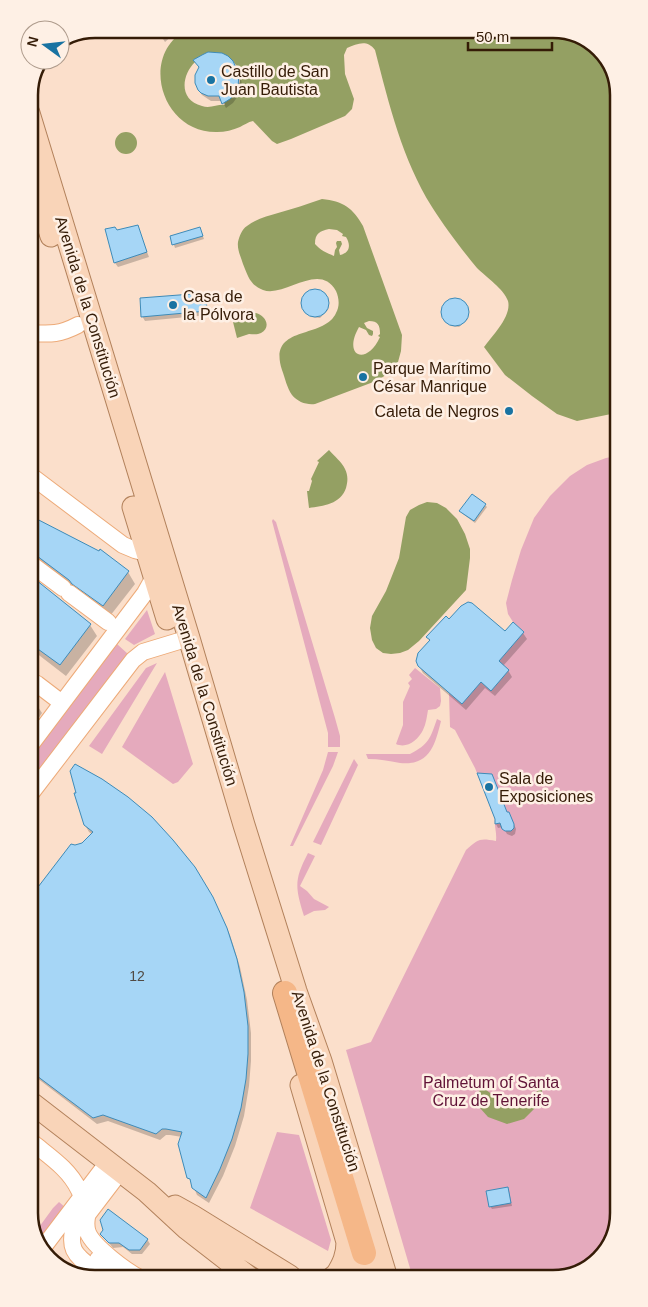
<svg xmlns="http://www.w3.org/2000/svg" width="648" height="1307" viewBox="0 0 648 1307" font-family="Arial,sans-serif">
  <rect width="100%" height="100%" fill="#fbdfcb"/>
  <path fill="#e5aabd" d="M616 456 619 1212 608 1249 578 1273 412 1275 346 1050 371 1042 466 850C479 839 479 838 496 841 497 832 494 827 495 819L475 768 455 730 450 727 449 693 462 704 481 682 491 691 509 670 499 661 524 632 513 622 508 614 506 603 512 580 521 550 534 518 550 496 570 476 587 465 606 458Z
    M273 519 276 522 335 718 340 736V747H328V733L272 521Z
    M147 610 155 634 134 645 125 639Z
    M117 644 128 654 32 780V756Z
    M157 663 102 754 89 746 146 668Z
    M415 668 440 688 441 701 440 706 436 709 428 710C427 716 426 724 423 730 418 740 407 749 396 744L403 725V702L410 686 408 683 412 679 409 675Z
    M165 672 193 764 178 782 173 784 122 747Z
    M437 719 441 721C435 745 430 766 400 763 389 761 379 759 368 759L366 754H410C429 744 430 739 437 719Z
    M328 752H338L333 766 293 846H290L323 770Z
    M354 759 358 765 321 845 313 842Z
    M308 853 315 856 300 886 307 891 314 899 329 907 325 910 314 911 304 916C295 887 294 880 308 853Z
    M277 1132 299 1135 331 1240 328 1251 250 1208Z
    M59 1202 66 1208 38 1243 34 1237V1234L53 1208Z"/>
  <path fill="#94a063" fill-rule="evenodd" d="M188 29H558L593 42 614 70 616 413 577 421 557 414 532 396 505 375 484 347C492 336 512 316 508 301 504 289 486 277 477 268 462 250 444 226 432 207 402 159 389 104 375 50 367 39 357 44 347 48L344 55 345 74 354 99 352 109 345 116 291 139 277 144 272 141 253 121C248 122 244 125 240 127 233 130 225 132 217 132 161 133 138 54 188 29ZM208 52C230 51 249 71 236 92 233 96 228 99 224 102L225 105C218 104 210 109 202 106 179 100 181 76 195 62L193 59H196Z
    M115 143a11 11 0 1 1 22 0a11 11 0 1 1-22 0Z
    M322 199C343 201 353 208 363 226L402 335 401 351 398 362 391 372 376 381 315 404C306 405 298 402 292 395 287 388 285 378 282 370 267 324 324 340 336 313 340 306 339 298 336 291 319 261 285 298 263 290 250 285 248 276 243 264 241 257 237 250 238 242 239 237 242 229 247 226 256 219 268 216 278 213 293 209 307 204 322 199ZM329 229 337 230 343 234 342 236 346 237C351 245 350 253 340 255L339 250 342 244 341 241H337L336 243 337 247 335 250 334 256C327 253 320 250 315 244 315 233 320 231 329 229ZM369 321C378 321 380 325 380 334L378 336 380 337C367 366 342 357 359 327L366 330 369 335 372 336 373 334V331L367 328 364 323Z
    M256 313C265 315 272 327 261 333 257 335 253 334 249 334 245 335 241 337 237 338L233 322 246 318 250 314Z
    M329 450C334 456 342 462 345 469 348 475 348 481 346 488 341 504 323 506 309 508L307 491H309L312 481 311 479 319 462 317 461Z
    M427 502 437 503 446 508 457 519 465 534 470 549V558L466 590 419 641 408 650 400 653 391 654 383 653 376 648 372 640 370 628 372 616 386 591 399 558 406 517 410 510 419 505Z
    M482 1087C506 1106 518 1106 542 1088V1098L537 1106 524 1119 507 1124 488 1117 480 1108 476 1099 479 1091Z"/>
  <path fill="#0003" d="M159 29H172L175 33 165 42 157 30Z
    M235 67 241 79 242 86 240 93 233 103 226 108 222 101H211L202 95 199 90Z
    M137 226 149 257 118 267 115 263 107 230 116 232Z
    M201 231 204 239 175 248 174 245 171 237Z
    M312 291H320L329 300 328 310 320 318 311 317 303 308V298Z
    M204 294 207 299 208 315 145 321 142 316Z
    M451 300H460L468 309V319L459 327 451 326 443 317V307Z
    M485 505 487 507 475 523 463 514 461 511Z
    M31 516 99 553 100 551 128 572 135 584 110 616 31 569Z
    M31 578 90 625 97 636 66 676 31 649Z
    M449 621 505 633H523L527 639 503 666 508 670 512 677 495 696 485 688 466 710 423 673 419 666 430 642 428 637Z
    M31 696 42 713 32 728Z
    M507 813 511 817 516 829 515 834 512 836 507 834 503 827 498 828 496 824Z
    M85 825 216 905 230 935 240 967 247 1000 251 1033V1061L249 1086 244 1116 235 1146 223 1176 209 1203 197 1195 189 1177 182 1137 170 1135H166L160 1140 108 1121 97 1124 33 1075 32 894 36 893 93 835 89 832Z
    M508 1189 509 1191 512 1206 492 1209 490 1206Z
    M102 1234 147 1239 150 1244 142 1254H132L123 1247 113 1248Z"/>
  <path fill="#a6d6f6" stroke="#3e8bb8" d="M208 52 222 53 228 56 233 61 239 74 238 87 235 94 230 99 222 104 219 96H208L201 93 198 90 195 83V75L199 67 193 60 202 55Z
    M138 225 147 252 114 263 105 229 115 227 117 230Z
    M200 227 203 236 172 245 170 236Z
    M301 303a14 14 0 1 1 28 0a14 14 0 1 1-28 0Z
    M205 293 207 311 141 317 140 298Z
    M441 312a14 14 0 1 1 28 0a14 14 0 1 1-28 0Z
    M472 494 486 504 474 521 459 511Z
    M31 516 99 551 100 549 129 571 103 606 72 584 69 580 37 556 31 554Z
    M31 576 91 624 60 665 31 644Z
    M468 602 472 603 505 631 513 622 524 632 499 661 509 670 491 691 481 682 462 704 418 666 416 661 418 653 430 640 426 637 446 616 449 619 461 606Z
    M75 764 102 779 128 797 152 817 173 840 195 867 213 897 227 928 237 959 244 992 248 1026V1054L246 1079 241 1108 232 1139 220 1169 206 1198 192 1188 190 1179 187 1178 178 1144 182 1132 166 1129H162L156 1134 103 1115 93 1118 33 1073 32 892 35 891 71 844 75 845 82 843 93 832 84 825 74 793H76L70 771Z
    M477 773 492 774 507 812H509L514 824V828L511 831H505L502 829 500 823 495 824V819Z
    M508 1187 511 1203 489 1207 486 1191Z
    M108 1209 148 1239 140 1250H129L119 1243H109L100 1234 103 1230 100 1220Z"/>
  <g fill="none" stroke-linecap="round" stroke-linejoin="round">
    <defs>
      <path id="minor" d="M30 333C50 334 59 335 78 325
        M30 475 123 545 135 550 146 553
        M31 564 63 588
        M69 593 108 622
        M31 681 37 684 62 703
        M32 743 145 593 154 577
        M32 792 133 660 143 652 189 638
        M33 1143C50 1157 69 1169 79 1190 80 1192 81 1194 82 1197 83 1204 79 1213 76 1220 64 1255 80 1257 105 1278
        M87 1217C86 1223 86 1228 88 1233 94 1247 126 1271 140 1278
        M83 1229 88 1214 120 1172
        M42 1249 108 1162
        M98 1259 122 1278"/>
      <path id="major" d="M29 113 189 638 244 825 296 991 321 1061 386 1275
        M29 166 51 236
        M133 507 167 619
        M301 1085 347 1242C347 1255 343 1264 336 1275
        M33 1104 147 1192 187 1229 249 1277
        M175 1206 193 1216 290 1276
        M334 1276C348 1268 361 1267 375 1275"/>
      <path id="highway" d="M285 993 364 1253"/>
    </defs>
    <use href="#minor" stroke="#edaa78" stroke-width="18"/>
    <use href="#major" stroke="#b2815b" stroke-width="23"/>
    <use href="#highway" stroke="#b2815b" stroke-width="26"/>
    <use href="#minor" stroke="#fff" stroke-width="16"/>
    <use href="#major" stroke="#f9d4b8" stroke-width="21"/>
    <use href="#highway" stroke="#f5b788" stroke-width="24"/>
  </g>
  <g fill="#1973a2" stroke="#fef0e5" stroke-width="2">
    <circle cx="211" cy="80" r="5"/>
    <circle cx="173" cy="305" r="5"/>
    <circle cx="363" cy="377" r="5"/>
    <circle cx="509" cy="411" r="5"/>
    <circle cx="489" cy="787" r="5"/>
  </g>
  <g text-anchor="middle" dominant-baseline="central" stroke-width="5" stroke-linejoin="round" paint-order="stroke">
    <g font-size="14" fill="#514a43">
      <text x="137" y="976">12</text>
    </g>
    <g font-size="16" fill="#351c07" stroke="#fef0e5" text-anchor="start">
      <text x="221" y="71">Castillo de San<tspan x="221" dy="18">Juan Bautista</tspan></text>
      <text x="183" y="296">Casa de<tspan x="183" dy="18">la Pólvora</tspan></text>
      <text x="373" y="368">Parque Marítimo<tspan x="373" dy="18">César Manrique</tspan></text>
      <text x="499" y="411" text-anchor="end">Caleta de Negros</text>
      <text x="499" y="778">Sala de<tspan x="499" dy="18">Exposiciones</tspan></text>
    </g>
    <g font-size="16" fill="#351c07" stroke="#fef0e5">
      <text transform="translate(88 307) rotate(73)">Avenida de la Constitución</text>
      <text transform="translate(205 695) rotate(73)">Avenida de la Constitución</text>
      <text transform="translate(326 1081) rotate(72)">Avenida de la Constitución</text>
    </g>
    <g font-size="16" fill="#611337" stroke="#fef0e5">
      <text x="491" y="1082">Palmetum of Santa<tspan x="491" dy="18">Cruz de Tenerife</tspan></text>
    </g>
  </g>
  <path d="M0 0H648V1307H0ZM95 38H553A57 57 0 0 1 610 95V1213A57 57 0 0 1 553 1270H95A57 57 0 0 1 38 1213V95A57 57 0 0 1 95 38Z" fill="#fef0e5" fill-rule="evenodd"/>
  <path fill="none" stroke="#351c07" stroke-width="2.5" d="M95 38H553A57 57 0 0 1 610 95V1213A57 57 0 0 1 553 1270H95A57 57 0 0 1 38 1213V95A57 57 0 0 1 95 38Z"/>
  <g transform="translate(45 45) rotate(285)"><circle r="24" fill="#fef0e5" stroke="#ae9b8c"/>
  <path d="M0-4L9 19L0 12L-9 19Z" fill="#1973a2"/>
  <text y="-8" font-size="14" font-weight="bold" text-anchor="middle" fill="#351c07">N</text>
  </g>
  <path d="M468 42v8h84v-8" fill="none" stroke="#351c07" stroke-width="2.5"/>
  <text x="476" y="42" font-size="15" fill="#351c07" stroke="#fef0e5" stroke-width="4" paint-order="stroke">50 m</text>
</svg>
